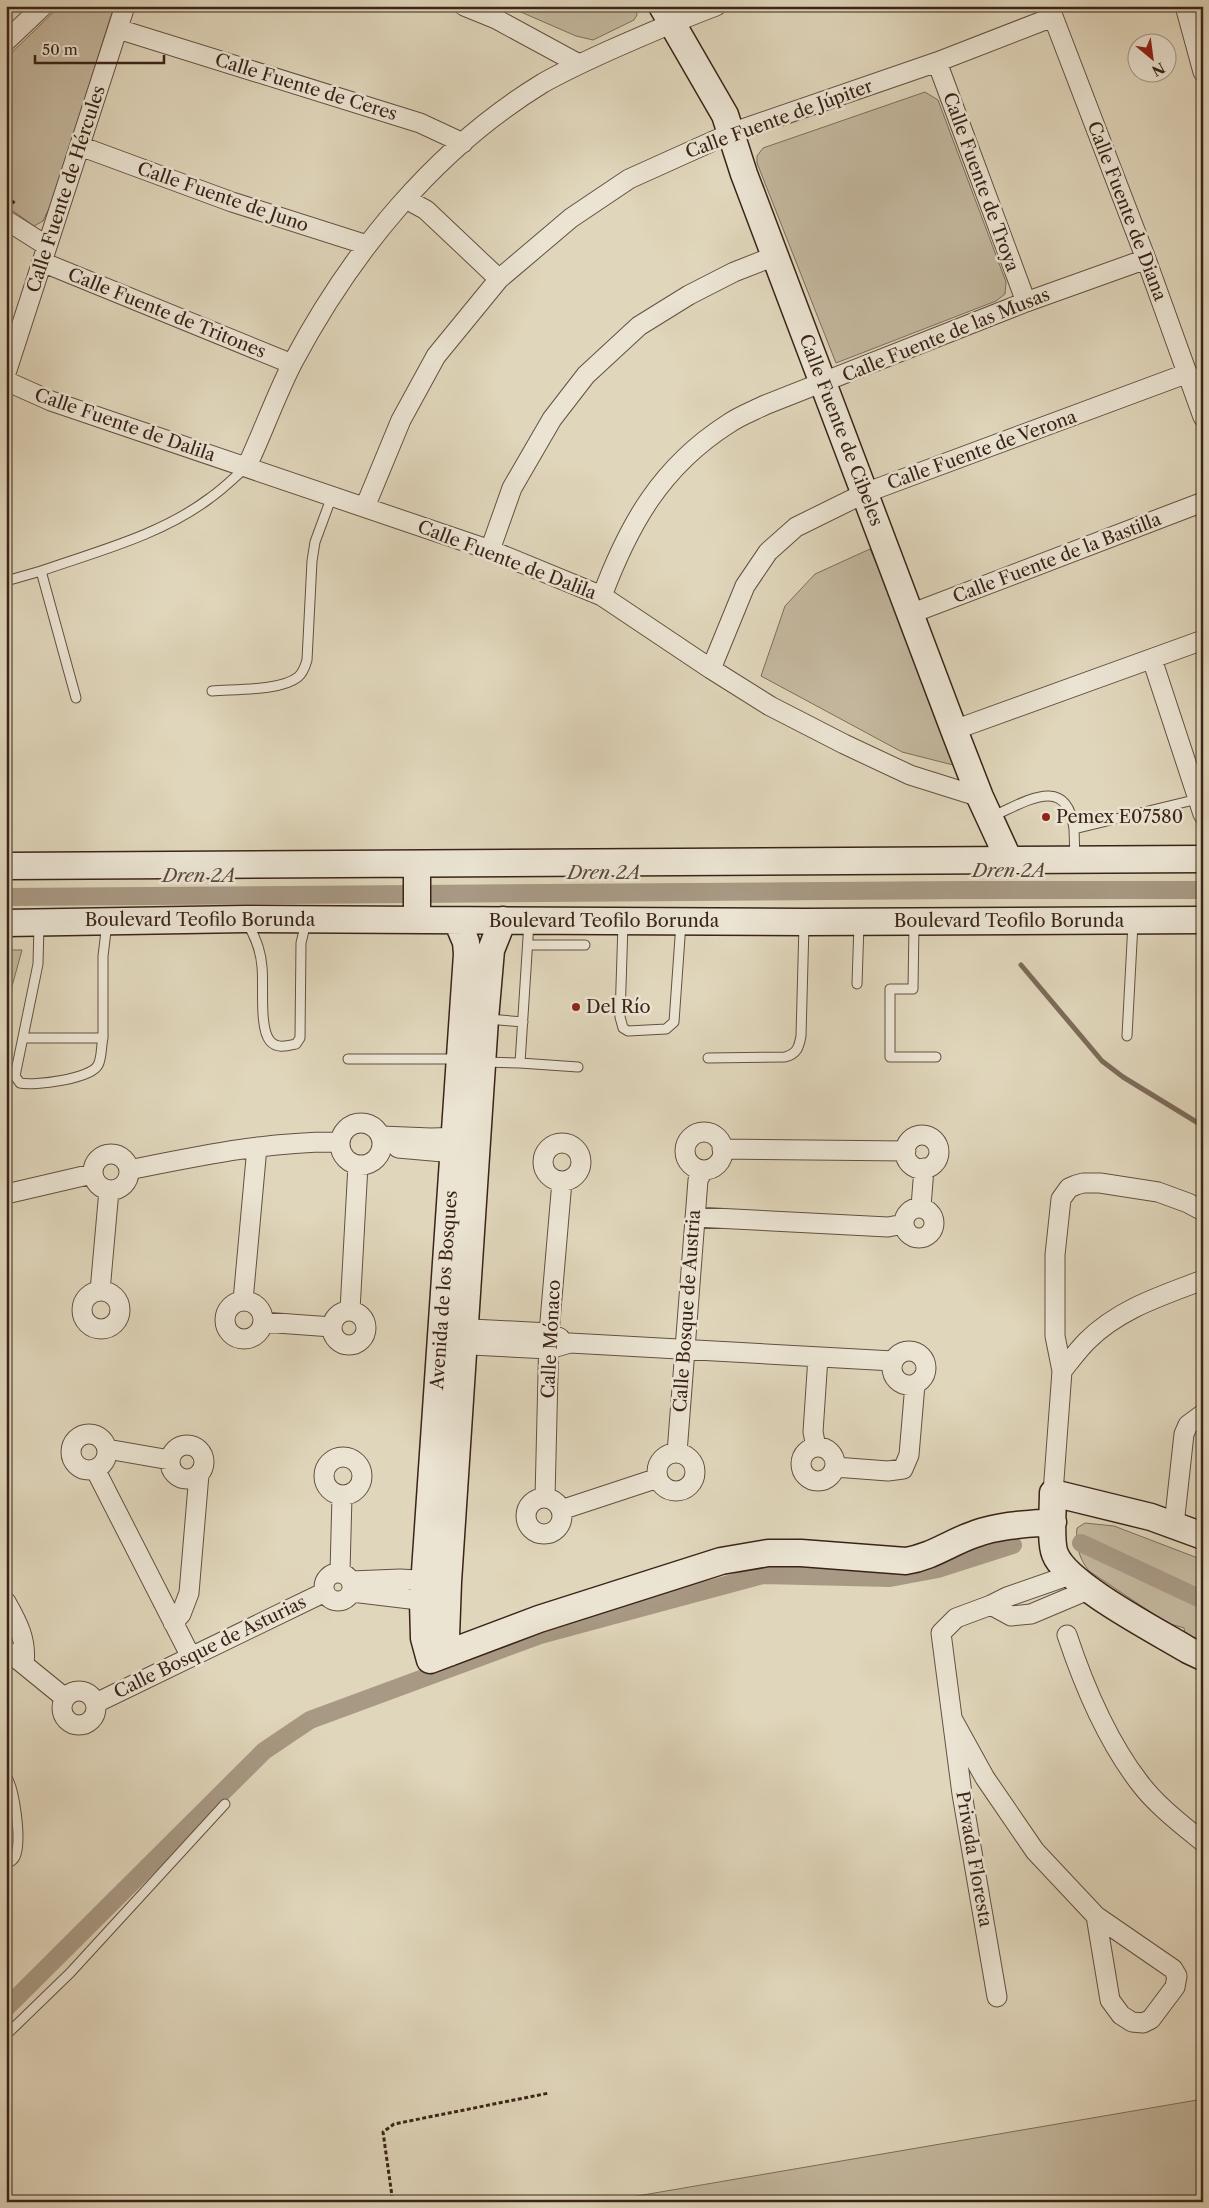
<svg xmlns="http://www.w3.org/2000/svg" width="1209" height="2208" viewBox="0 0 1209 2208" font-family="'Libre Caslon Text',serif">
  <rect width="100%" height="100%" fill="#e0d6bb"/>
  <filter id="stains"><feTurbulence type="fractalNoise" baseFrequency=".004" numOctaves="4"/><feColorMatrix values="0 0 0 0 .2 0 0 0 0 .09 0 0 0 0 .02 0 0 0 .5 -.17"/></filter>
  <radialGradient id="worn" r=".72"><stop offset=".6" stop-color="#630" stop-opacity="0"/><stop offset="1" stop-color="#630" stop-opacity=".3"/></radialGradient>
  <path fill="#c4b89f" stroke="#7f6e5c" d="M60 6H114L53 200 43 221 34 226 6 206V58Z
    M507 6H636L637 15 634 20 593 40 576 36Z
    M925 92 938 100 1006 282 1005 294 996 301 836 363 757 163V156L763 148Z
    M870 549 965 768 902 752 761 676 785 606 815 574Z
    M6 950H22L6 1008Z
    M1085 1523 1114 1526 1203 1560V1646L1186 1640 1184 1628 1167 1623 1089 1571C1079 1559 1075 1543 1077 1528Z
    M1203 2099V2202H602Z"/>
  <g fill="none" stroke-linecap="round" stroke-linejoin="round">
    <path stroke="#7c6a59" stroke-width="5" d="M1021 965 1102 1061 1123 1077 1203 1126"/>
    <path stroke="#a89984" stroke-width="18" d="M6 897 963 890H1203
      M1081 1543 1203 1600
      M6 2008 264 1751 310 1720 540 1635 763 1575 890 1578 938 1569 1013 1545"/>
    <defs>
      <path id="lane" d="M6 581 41 571
        M212 691C234 689 281 691 298 677 303 673 305 667 307 660L312 561 315 542 332 496
        M76 698 41 571C98 551 161 535 210 498 223 489 234 478 245 468
        M991 817C1024 803 1067 772 1074 829
        M1075 859 1074 829 1198 799
        M529 922 520 1063 578 1067
        M247 923C255 936 261 952 262 967 264 985 259 1028 270 1041 277 1049 287 1046 296 1044L300 1038 301 943 306 922
        M623 924 620 1017 623 1028 628 1031 666 1029 674 1022 681 923
        M914 924 913 989H890V1057H936
        M529 945H585
        M857 984 859 924
        M488 1019 523 1022
        M1127 1036 1133 923
        M23 1038H103C101 1046 102 1058 98 1065 91 1079 34 1086 20 1083L15 1076 38 964 39 925
        M103 1038V956L107 923
        M708 1058 785 1057C797 1054 799 1047 801 1036L804 925
        M348 1059H457
        M485 1062 520 1063
        M6 1776C15 1789 22 1842 15 1857 13 1861 10 1862 6 1864
        M6 2035 70 1973 225 1804"/>
      <path id="street" d="M464 6 496 19 579 64
        M1049 6 1146 259 1203 417
        M1185 6 1203 72
        M118 29 420 123 463 143
        M6 41 43 6
        M937 62 1026 302
        M80 146 232 202 367 245
        M406 199 426 210 499 279
        M6 220 47 246
        M42 262 292 364
        M6 373 125 6
        M6 381 51 401 490 550 602 596 711 669 770 706 844 744 910 775 980 797
        M247 466C263 432 276 395 293 362 352 251 435 149 543 83 564 71 586 61 608 51 644 35 679 20 716 6
        M365 507 401 420 436 356 499 279 571 218 629 179 731 133 937 62 1053 17
        M490 550 512 488 552 419 586 375 639 326 689 295 734 272 775 256
        M602 596C629 524 661 467 728 424 739 416 753 411 765 405L1026 302 1146 259
        M910 614 1203 502
        M1152 659 1203 814
        M711 669 745 586 768 552 796 527 865 493 1188 373
        M954 730 1203 640
        M340 1144a21 21 0 1 1 42 0a21 21 0 1 1-42 0Z
        M685 1151a19 19 0 1 1 38 0a19 19 0 1 1-38 0Z
        M905 1152a17 17 0 1 1 34 0a17 17 0 1 1-34 0Z
        M381 1136 431 1138 467 1137
        M543 1162a19 19 0 1 1 38 0a19 19 0 1 1-38 0Z
        M398 1148 466 1154
        M722 1149 906 1151
        M93 1172a18 18 0 1 1 36 0a18 18 0 1 1-36 0Z
        M129 1170C199 1156 269 1141 340 1142
        M6 1194 92 1174
        M921 1207 924 1168
        M904 1223a15 15 0 1 1 30 0a15 15 0 1 1-30 0Z
        M695 1217 888 1227 904 1224
        M82 1310a19 19 0 1 1 38 0a19 19 0 1 1-38 0Z
        M100 1291 109 1190
        M243 1301 257 1147
        M225 1320a19 19 0 1 1 38 0a19 19 0 1 1-38 0Z
        M350 1310 358 1165
        M332 1328a17 17 0 1 1 34 0a17 17 0 1 1-34 0Z
        M263 1322 332 1327
        M453 1328 549 1333 560 1338
        M451 1344 549 1349 570 1343 893 1361
        M892 1368a17 17 0 1 1 34 0a17 17 0 1 1-34 0Z
        M1062 1371C1070 1361 1078 1350 1087 1341 1119 1309 1161 1296 1203 1280
        M71 1452a18 18 0 1 1 36 0a18 18 0 1 1-36 0Z
        M170 1462a17 17 0 1 1 34 0a17 17 0 1 1-34 0Z
        M801 1464a17 17 0 1 1 34 0a17 17 0 1 1-34 0Z
        M816 1447 813 1432 818 1357
        M107 1449 170 1460
        M677 1453 698 1180 703 1171
        M657 1472a19 19 0 1 1 38 0a19 19 0 1 1-38 0Z
        M324 1476a19 19 0 1 1 38 0a19 19 0 1 1-38 0Z
        M835 1467 888 1471 903 1469 909 1455 915 1384
        M95 1469 191 1657
        M1053 1493 1062 1371 1055 1336V1255L1061 1199 1069 1188 1076 1185 1083 1183H1100L1158 1192 1188 1203 1203 1211
        M545 1498 549 1333 562 1181
        M526 1516a18 18 0 1 1 36 0a18 18 0 1 1-36 0Z
        M561 1510 658 1478
        M1174 1525 1184 1434 1188 1425 1203 1414
        M340 1572 342 1496
        M324 1587a14 14 0 1 1 28 0a14 14 0 1 1-28 0Z
        M351 1581 400 1579 437 1581
        M352 1592 435 1602
        M6 1602C18 1623 27 1640 24 1664
        M991 1605 1011 1616 1031 1614 1088 1590
        M173 1623 181 1614 189 1593 199 1474
        M1067 1635C1084 1686 1106 1739 1139 1782 1156 1805 1181 1824 1203 1842
        M6 1650 65 1698
        M62 1708a17 17 0 1 1 34 0a17 17 0 1 1-34 0Z
        M96 1703 325 1592
        M953 1720 985 1778 1035 1851 1096 1916 1173 1969 1177 1976 1175 1987 1151 2019 1143 2023 1132 2022 1121 2015 1110 2000 1096 1916
        M997 1997 962 1794 941 1633 956 1618 991 1605 1007 1597 1070 1575"/>
      <path id="secondary" d="M662 6 725 115 744 174 954 730 980 797 1009 860
        M6 866 1203 859
        M417 919V865
        M457 921 466 942 467 954 423 1601 424 1638 430 1660 539 1619 721 1561 768 1553H801L906 1561C932 1557 951 1542 975 1534 1000 1525 1026 1524 1053 1522
        M6 923 245 919 804 922 1203 920
        M1203 1536 1151 1517 1053 1493C1053 1508 1050 1542 1055 1554 1067 1585 1157 1631 1188 1650L1203 1657
        M449 1653 446 1636 448 1582 485 1019 491 950 503 920"/>
    </defs>
    <use href="#lane" stroke="#645041" stroke-width="11"/>
    <use href="#street" stroke="#645041" stroke-width="21"/>
    <use href="#secondary" stroke="#3a2418" stroke-width="29"/>
    <path stroke="#3a2418" stroke-width="3" stroke-dasharray="4 2.5" stroke-linecap="butt" d="M6 197 16 204
      M384 2202 392 2196 383 2132 394 2124 549 2093"/>
    <use href="#lane" stroke="#ebe4d3" stroke-width="9"/>
    <use href="#street" stroke="#ebe4d3" stroke-width="19"/>
    <use href="#secondary" stroke="#ebe4d3" stroke-width="26"/>
  </g>
  <g fill="#8f2418" stroke="#ebe4d3" stroke-width="2">
    <circle cx="1046" cy="817" r="5"/>
    <circle cx="576" cy="1007" r="5"/>
  </g>
  <g text-anchor="middle" dominant-baseline="central" stroke-width="5" stroke-linejoin="round" paint-order="stroke">
    <g font-size="18" fill="#3a2418" stroke="#ebe4d3">
      <text transform="translate(306 87) rotate(17)">Calle Fuente de Ceres</text>
      <text transform="translate(779 119) rotate(-20)">Calle Fuente de Júpiter</text>
      <text transform="translate(981 182) rotate(70)">Calle Fuente de Troya</text>
      <text transform="translate(66 189) rotate(-72)">Calle Fuente de Hércules</text>
      <text transform="translate(223 197) rotate(19)">Calle Fuente de Juno</text>
      <text transform="translate(1127 211) rotate(69)">Calle Fuente de Diana</text>
      <text transform="translate(167 313) rotate(22)">Calle Fuente de Tritones</text>
      <text transform="translate(946 335) rotate(-22)">Calle Fuente de las Musas</text>
      <text transform="translate(125 425) rotate(19)">Calle Fuente de Dalila</text>
      <text transform="translate(841 430) rotate(69)">Calle Fuente de Cibeles</text>
      <text transform="translate(982 450) rotate(-20)">Calle Fuente de Verona</text>
      <text transform="translate(1057 558) rotate(-21)">Calle Fuente de la Bastilla</text>
      <text transform="translate(507 560) rotate(21)">Calle Fuente de Dalila</text>
      <text x="200" y="920">Boulevard Teofilo Borunda</text>
      <text x="604" y="921">Boulevard Teofilo Borunda</text>
      <text x="1009" y="921">Boulevard Teofilo Borunda</text>
      <text transform="translate(444 1290) rotate(-86)">Avenida de los Bosques</text>
      <text transform="translate(687 1311) rotate(-86)">Calle Bosque de Austria</text>
      <text transform="translate(551 1339) rotate(-87)">Calle Mónaco</text>
      <text transform="translate(210 1647) rotate(-26)">Calle Bosque de Asturias</text>
      <text transform="translate(974 1859) rotate(80)">Privada Floresta</text>
    </g>
    <g font-size="18" fill="#3a2418" stroke="#ebe4d3" text-anchor="start">
      <text x="1056" y="817">Pemex E07580</text>
      <text x="586" y="1007">Del Río</text>
    </g>
    <g font-size="19" font-style="italic" fill="#5b4738" stroke="#ebe4d3">
      <text x="1009" y="870">Dren 2A</text>
      <text x="604" y="872">Dren 2A</text>
      <text x="199" y="875">Dren 2A</text>
    </g>
  </g>
  <rect width="1209" height="2208" fill="none" stroke="#e0d6bb" stroke-width="25"/>
  <rect x="8" y="8" width="1194" height="2193" fill="none" stroke="#3a2418" stroke-width="2.5"/>
  <rect x="12" y="12" width="1184" height="2183" fill="none" stroke="#3a2418"/>
  <g transform="translate(1152 58) rotate(151)"><circle r="24" fill="#ebe4d3" stroke="#a49788"/>
  <path d="M0-4L9 19L0 12L-9 19Z" fill="#8f2418"/>
  <text y="-8" font-size="14" font-weight="bold" text-anchor="middle" fill="#3a2418">N</text>
  </g>
  <path d="M35 55v8h129v-8" fill="none" stroke="#3a2418" stroke-width="2.5"/>
  <text x="42" y="55" font-size="15" fill="#3a2418" stroke="#ebe4d3" stroke-width="4" paint-order="stroke">50 m</text>
  <rect width="100%" height="100%" filter="url(#stains)"/>
  <rect width="100%" height="100%" fill="url(#worn)"/>
</svg>
